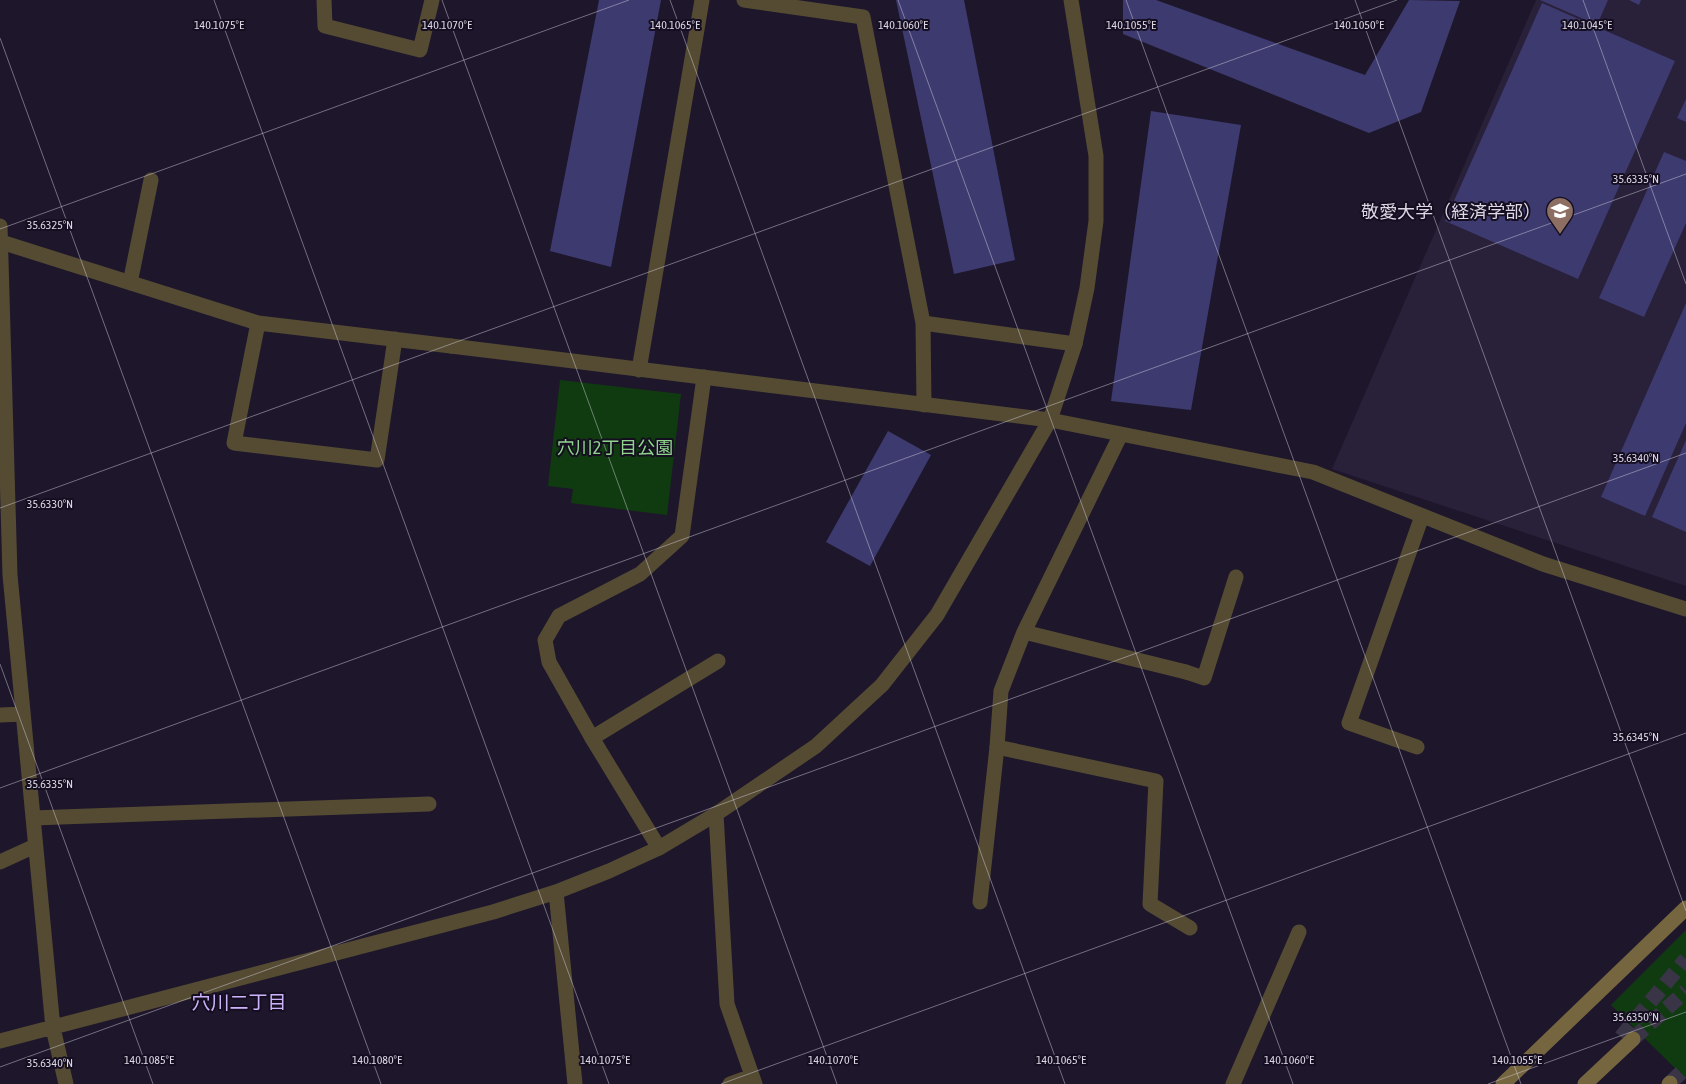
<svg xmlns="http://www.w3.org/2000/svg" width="1686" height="1084" viewBox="0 0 1686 1084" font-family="'Asap Condensed','Noto Sans JP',sans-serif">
  <rect width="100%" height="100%" fill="#1e172b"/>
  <path fill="#292039" d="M1536 0H1686V586L1332 469Z"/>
  <path fill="#103b10" d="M560 380 681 394 667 515 571 503 573 489 548 486Z
    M1686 930V1079L1611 1005Z"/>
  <path fill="#3d3a6f" d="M599 0H661L611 267 550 251Z
    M896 0H964L1015 260 954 274Z
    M1123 0H1156L1365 75 1409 0 1460 1 1421 112 1369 133 1123 34Z
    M1540 0H1608L1597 25Z
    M1629 0H1641L1639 5Z
    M1542 3 1675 61 1578 279 1445 221Z
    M1686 99V122L1677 118Z
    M1151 111 1241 125 1191 410 1111 401Z
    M1664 152 1686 161V223L1644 317 1599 298Z
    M1686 303V423L1645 516 1601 497Z
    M888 431 931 455 870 566 826 542Z
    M1686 440V532L1652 517Z"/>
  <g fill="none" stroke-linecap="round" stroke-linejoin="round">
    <path stroke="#3a3447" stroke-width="15" stroke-dasharray="15 8" stroke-linecap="butt" d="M1621 1037 1686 959
      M1633 1039 1686 991
      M1670 1083 1686 1068"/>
    <path stroke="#554b33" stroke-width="15" d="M744 0 863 17 923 323 1075 344
      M1 242 258 323 451 346
      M130 283 151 180
      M258 323 234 443 377 460 395 339
      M923 323 924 405
      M639 370 702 0
      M1186 672 1204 678 1236 577
      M659 848 592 738 549 662 545 640 559 616 640 574 682 536 704 377
      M0 862 35 846
      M980 902 997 747"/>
    <path stroke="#554b33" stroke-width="15" d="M324 0 325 26 420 50 432 0
      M0 226 10 575 53 1028 66 1084
      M451 346 1050 420 1313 472 1543 564 1686 609
      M1121 434 1024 632 1001 691 997 747 1156 781 1150 904 1190 928
      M1024 632 1186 672
      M0 715 23 714
      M592 738 718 661
      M1417 747 1349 723 1422 516
      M716 814 727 1004 755 1084
      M33 818 429 804
      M556 892 575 1084
      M0 1041 493 912 556 892 609 871 659 848 716 814 816 746 882 685 937 615 1050 420 1075 344 1087 288 1096 221V156L1071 0
      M730 1084 752 1076
      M1233 1084 1299 932"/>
    <path stroke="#76663f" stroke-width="15" d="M1503 1084 1686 908
      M1585 1084 1633 1039
      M1669 1084 1670 1083"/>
  </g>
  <path fill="none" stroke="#dbd7e5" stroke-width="1" stroke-opacity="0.45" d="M214 0 609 1084M442 0 837 1084M670 0 1065 1084M898 0 1293 1084M1126 0 1521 1084M1355 0 1686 911M1583 0 1686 284M0 38 381 1084M0 229 629 0M0 508 1397 0M0 664 153 1084M0 788 1686 174M0 1067 1686 453M721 1084 1686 733M1488 1084 1686 1012"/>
  <defs>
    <symbol id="university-pin" viewBox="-11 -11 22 30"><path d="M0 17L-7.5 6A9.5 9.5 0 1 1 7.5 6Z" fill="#8d6e63" stroke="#150e21"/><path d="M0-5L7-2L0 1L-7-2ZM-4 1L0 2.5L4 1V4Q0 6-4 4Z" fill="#fff"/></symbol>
  </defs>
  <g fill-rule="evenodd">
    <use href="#university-pin" x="1544" y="195" width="32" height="43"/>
  </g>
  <g text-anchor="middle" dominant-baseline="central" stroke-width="4" stroke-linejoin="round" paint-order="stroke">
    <g font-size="18" fill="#dbd7e5" stroke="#150e21" text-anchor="end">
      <text x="1541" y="211">敬愛大学（経済学部）</text>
    </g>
    <g font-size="18" fill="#90d38d" stroke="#150e21">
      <text x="615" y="447">穴川2丁目公園</text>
    </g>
    <g font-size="19" fill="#ccb3f9" stroke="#150e21">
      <text x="239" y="1002">穴川二丁目</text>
    </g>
  </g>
  <g font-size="12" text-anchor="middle" fill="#dbd7e5" stroke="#150e21" stroke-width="4" stroke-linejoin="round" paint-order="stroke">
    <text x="903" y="29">140.1060°E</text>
    <text x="1359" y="29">140.1050°E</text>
    <text x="1587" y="29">140.1045°E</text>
    <text x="219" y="29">140.1075°E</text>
    <text x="447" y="29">140.1070°E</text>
    <text x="675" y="29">140.1065°E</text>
    <text x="1131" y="29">140.1055°E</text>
    <text x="1636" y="183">35.6335°N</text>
    <text x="50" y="229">35.6325°N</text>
    <text x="1636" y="462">35.6340°N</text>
    <text x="50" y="508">35.6330°N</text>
    <text x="1636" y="741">35.6345°N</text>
    <text x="50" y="788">35.6335°N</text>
    <text x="1636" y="1021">35.6350°N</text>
    <text x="149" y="1064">140.1085°E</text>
    <text x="377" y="1064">140.1080°E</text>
    <text x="605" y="1064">140.1075°E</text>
    <text x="833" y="1064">140.1070°E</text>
    <text x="1061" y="1064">140.1065°E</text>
    <text x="1289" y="1064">140.1060°E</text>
    <text x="1517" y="1064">140.1055°E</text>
    <text x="50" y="1067">35.6340°N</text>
  </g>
</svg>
